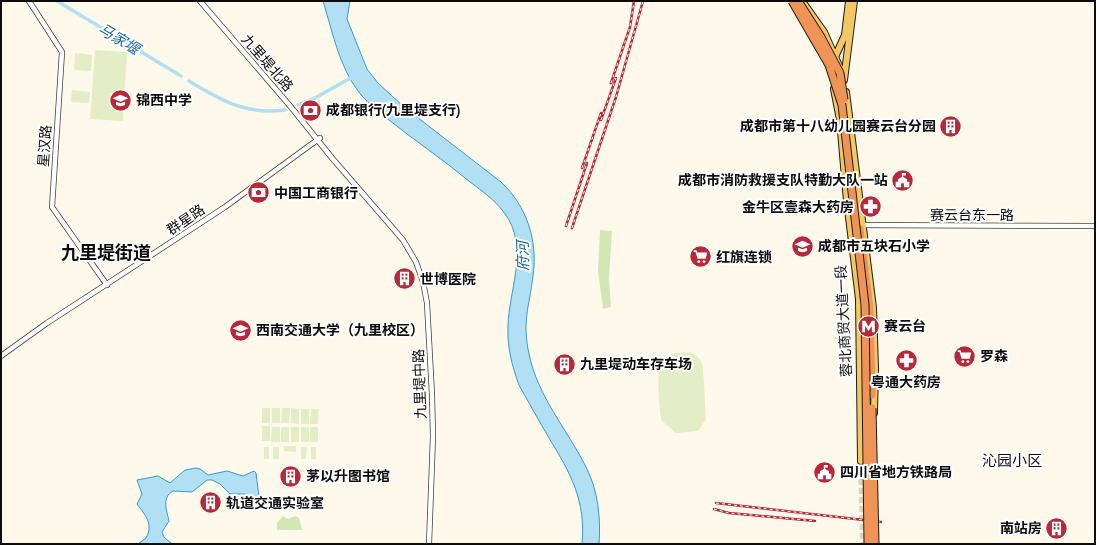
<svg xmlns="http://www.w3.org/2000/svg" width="1096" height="545" viewBox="0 0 1096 545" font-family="'Zilla Slab','Noto Sans SC',serif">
  <rect width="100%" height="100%" fill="#fef9ea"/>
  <path fill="#d2e7b6" d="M600 230 612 231 609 278 611 307 603 309 598 271Z
    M283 516 288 519 296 516 299 518 302 530H277V523Z"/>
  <path fill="#e3eec7" d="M95 50 127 52 123 121 90 119Z
    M75 53 92 55 91 71 74 70Z
    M72 90 90 92 89 103 71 102Z
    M691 352 700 359 703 367 706 419 698 431 676 433 661 420C660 404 652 364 669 355 674 352 685 353 691 352Z
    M262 408H270V423H262Z
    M272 408H280V423H272Z
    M282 408H290L289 423H281Z
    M291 408 299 409V424L291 423Z
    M301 409H309V424H301Z
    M311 409H319L318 424H310Z
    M262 426H270V441H262Z
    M272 427H280V442H271Z
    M281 427H289V442H281Z
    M291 427H299V442H291Z
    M301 427H309V442H301Z
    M310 427H318V442H310Z
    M284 446H296V452L284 451Z
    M264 447H269V459H264Z
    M273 447H279V459H273Z
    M301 447H307L306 459H301Z
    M311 447H316V459H311Z"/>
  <path fill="#b1dff4" stroke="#3b99c8" d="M323 1H350L347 19 367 69 378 83 404 107 501 182C527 206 538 241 533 276 529 308 522 321 529 354 538 397 567 429 586 467 598 490 601 518 599 544H582C586 501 571 474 549 438 539 421 529 403 519 385 512 366 507 347 508 326 509 291 527 253 509 220 500 204 485 193 470 182 444 160 415 141 389 120 378 111 366 102 358 91 339 66 332 30 323 1Z
    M196 468 200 469 208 475 227 471 243 476 254 471 256 473 259 497 253 499 244 494H230L220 484 212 480H207L192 492 173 491C161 498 167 511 169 521L162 532 164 537 172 544H138L146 538C154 524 145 515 137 504L142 494 137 480 158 476 170 483 185 470Z"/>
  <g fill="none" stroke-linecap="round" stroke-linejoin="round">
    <path stroke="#b1dff4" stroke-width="3.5" d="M57 1 181 76
      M189 81C222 101 246 115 285 110
      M298 105 315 98 354 76"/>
    <path stroke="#dad5c9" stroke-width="6" stroke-dasharray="6 3" stroke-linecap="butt" d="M861 461 863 544"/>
    <defs>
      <path id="minor" d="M29 1 62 52 52 207 107 285
        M200 1 291 107 332 158 403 240 416 262 423 282 427 303 432 395 433 436 429 544
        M853 225 1095 226
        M1 356 47 323 225 207 320 138"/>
      <path id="major" d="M802 1 824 32 840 68
        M835 57 845 35 849 1
        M844 80 854 1
        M834 89 840 120 847 201 859 299 861 461
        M846 92 873 308 875 368 874 413"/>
      <path id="highway" d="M860 229 870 308 872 395"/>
    </defs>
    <use href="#minor" stroke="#3e3e3e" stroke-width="6"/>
    <use href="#major" stroke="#1c1c1c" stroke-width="8"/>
    <use href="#highway" stroke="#1c1c1c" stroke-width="9"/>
    <use href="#minor" stroke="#fff" stroke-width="4.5"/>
    <use href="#major" stroke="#f4c765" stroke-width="6"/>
    <use href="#highway" stroke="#ef9357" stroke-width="7"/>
    <defs>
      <path id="rail" d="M611 83 630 27 634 1
        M601 120 616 78
        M582 168 601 113
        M566 226 587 163
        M572 228 616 97 643 1
        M716 503 881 522
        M714 509 729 513 815 521"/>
    </defs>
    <use href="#rail" stroke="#b62939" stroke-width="2.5"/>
    <use href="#rail" stroke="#fff" stroke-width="1" stroke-dasharray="3" stroke-linecap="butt"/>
    <defs>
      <path id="highway-bridge" d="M792 1 829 65 842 105 865 305 868 544
        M798 1 821 37 840 73 844 100
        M872 408 875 544"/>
    </defs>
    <use href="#highway-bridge" stroke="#1c1c1c" stroke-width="9" stroke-linecap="butt"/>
    <use href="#highway-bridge" stroke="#ef9357" stroke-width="7"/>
  </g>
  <defs>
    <symbol id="school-disc" viewBox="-11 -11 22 22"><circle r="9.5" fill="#b62939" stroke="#fff"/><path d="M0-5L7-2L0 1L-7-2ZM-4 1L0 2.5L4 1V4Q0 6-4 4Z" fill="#fff"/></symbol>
    <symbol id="bank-disc" viewBox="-11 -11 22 22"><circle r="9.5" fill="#b62939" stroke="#fff"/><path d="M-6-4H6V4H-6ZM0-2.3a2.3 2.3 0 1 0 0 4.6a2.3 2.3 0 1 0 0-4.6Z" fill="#fff"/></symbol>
    <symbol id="building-disc" viewBox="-11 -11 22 22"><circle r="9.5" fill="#b62939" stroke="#fff"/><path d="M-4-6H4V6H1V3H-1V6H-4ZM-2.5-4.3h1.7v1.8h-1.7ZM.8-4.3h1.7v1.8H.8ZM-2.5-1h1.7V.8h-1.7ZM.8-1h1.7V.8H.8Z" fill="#fff"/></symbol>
    <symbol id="civic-disc" viewBox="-11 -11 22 22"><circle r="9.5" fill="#b62939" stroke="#fff"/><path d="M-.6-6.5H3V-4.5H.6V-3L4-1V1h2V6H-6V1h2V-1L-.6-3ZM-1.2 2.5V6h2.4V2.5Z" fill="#fff"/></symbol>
    <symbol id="pharmacy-disc" viewBox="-11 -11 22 22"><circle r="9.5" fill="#b62939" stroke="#fff"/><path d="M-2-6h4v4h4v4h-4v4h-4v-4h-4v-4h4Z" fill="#fff"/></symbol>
    <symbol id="supermarket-disc" viewBox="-11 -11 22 22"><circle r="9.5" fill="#b62939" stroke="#fff"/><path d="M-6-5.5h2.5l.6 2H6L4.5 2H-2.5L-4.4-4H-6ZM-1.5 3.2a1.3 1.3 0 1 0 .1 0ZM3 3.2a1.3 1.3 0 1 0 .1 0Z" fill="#fff"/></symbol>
    <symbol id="metro-disc" viewBox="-11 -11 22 22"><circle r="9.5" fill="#b62939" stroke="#fff"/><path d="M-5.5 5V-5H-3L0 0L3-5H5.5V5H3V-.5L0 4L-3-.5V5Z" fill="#fff"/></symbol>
    <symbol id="university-disc" viewBox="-11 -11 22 22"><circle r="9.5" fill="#b62939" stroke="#fff"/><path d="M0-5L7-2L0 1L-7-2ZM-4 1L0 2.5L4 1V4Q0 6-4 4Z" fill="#fff"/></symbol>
  </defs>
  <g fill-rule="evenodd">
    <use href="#school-disc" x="108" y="88" width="25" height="25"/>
    <use href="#bank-disc" x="298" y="98" width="25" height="25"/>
    <use href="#building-disc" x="938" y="114" width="25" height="25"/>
    <use href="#civic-disc" x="890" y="168" width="25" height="25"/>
    <use href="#bank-disc" x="246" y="180" width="25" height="25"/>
    <use href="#pharmacy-disc" x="858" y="194" width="25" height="25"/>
    <use href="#school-disc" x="790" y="234" width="25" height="25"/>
    <use href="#supermarket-disc" x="688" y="244" width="25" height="25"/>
    <use href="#building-disc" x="392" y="266" width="25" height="25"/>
    <use href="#metro-disc" x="856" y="314" width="25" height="25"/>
    <use href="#university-disc" x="228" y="318" width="25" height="25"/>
    <use href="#supermarket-disc" x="952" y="344" width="25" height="25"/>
    <use href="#pharmacy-disc" x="894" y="348" width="25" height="25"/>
    <use href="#building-disc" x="552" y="352" width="25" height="25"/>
    <use href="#civic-disc" x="812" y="460" width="25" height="25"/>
    <use href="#building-disc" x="278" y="464" width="25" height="25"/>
    <use href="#building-disc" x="198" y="490" width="25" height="25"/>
    <use href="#building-disc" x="1044" y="516" width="25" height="25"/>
  </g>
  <g text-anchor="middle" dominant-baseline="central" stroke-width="4" stroke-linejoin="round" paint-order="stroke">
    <g font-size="14" fill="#0b0b0b" stroke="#fff">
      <text transform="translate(267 63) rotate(49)">九里堤北路</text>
      <text transform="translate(45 146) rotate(-86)">星汉路</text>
      <text x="972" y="215">赛云台东一路</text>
      <text transform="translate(186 220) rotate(-34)">群星路</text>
      <text transform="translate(844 321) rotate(-93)">蓉北商贸大道一段</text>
      <text transform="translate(420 384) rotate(-92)">九里堤中路</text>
    </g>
    <g font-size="14" font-weight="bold" fill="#0b0b0b" stroke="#fff" text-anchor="start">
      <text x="136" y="100">锦西中学</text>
      <text x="326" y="110">成都银行(九里堤支行)</text>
      <text x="936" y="126" text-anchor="end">成都市第十八幼儿园赛云台分园</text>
      <text x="888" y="180" text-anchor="end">成都市消防救援支队特勤大队一站</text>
      <text x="274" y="193">中国工商银行</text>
      <text x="854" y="207" text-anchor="end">金牛区壹森大药房</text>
      <text x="818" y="246">成都市五块石小学</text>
      <text x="716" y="257">红旗连锁</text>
      <text x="420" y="279">世博医院</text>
      <text x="884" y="326">赛云台</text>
      <text x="256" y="330">西南交通大学（九里校区）</text>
      <text x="980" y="356">罗森</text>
      <text x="580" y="364">九里堤动车存车场</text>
      <text x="906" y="382" text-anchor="middle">粤通大药房</text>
      <text x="840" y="472">四川省地方铁路局</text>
      <text x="306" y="476">茅以升图书馆</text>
      <text x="226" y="503">轨道交通实验室</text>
      <text x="1042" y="528" text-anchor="end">南站房</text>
    </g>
    <g font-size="15" font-style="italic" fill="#1a6998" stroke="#fff">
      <text transform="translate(119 39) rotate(31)">马家堰</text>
      <text transform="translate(523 256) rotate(-91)">府河</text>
    </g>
    <g font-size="15" fill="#0b0b0b" stroke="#fff">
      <text x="1012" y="461">沁园小区</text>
    </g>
    <g font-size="18" font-weight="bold" fill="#0b0b0b" stroke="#fff">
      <text x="106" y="253">九里堤街道</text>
    </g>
  </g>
  <rect width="1096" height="545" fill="none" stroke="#0b0b0b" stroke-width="4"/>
</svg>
